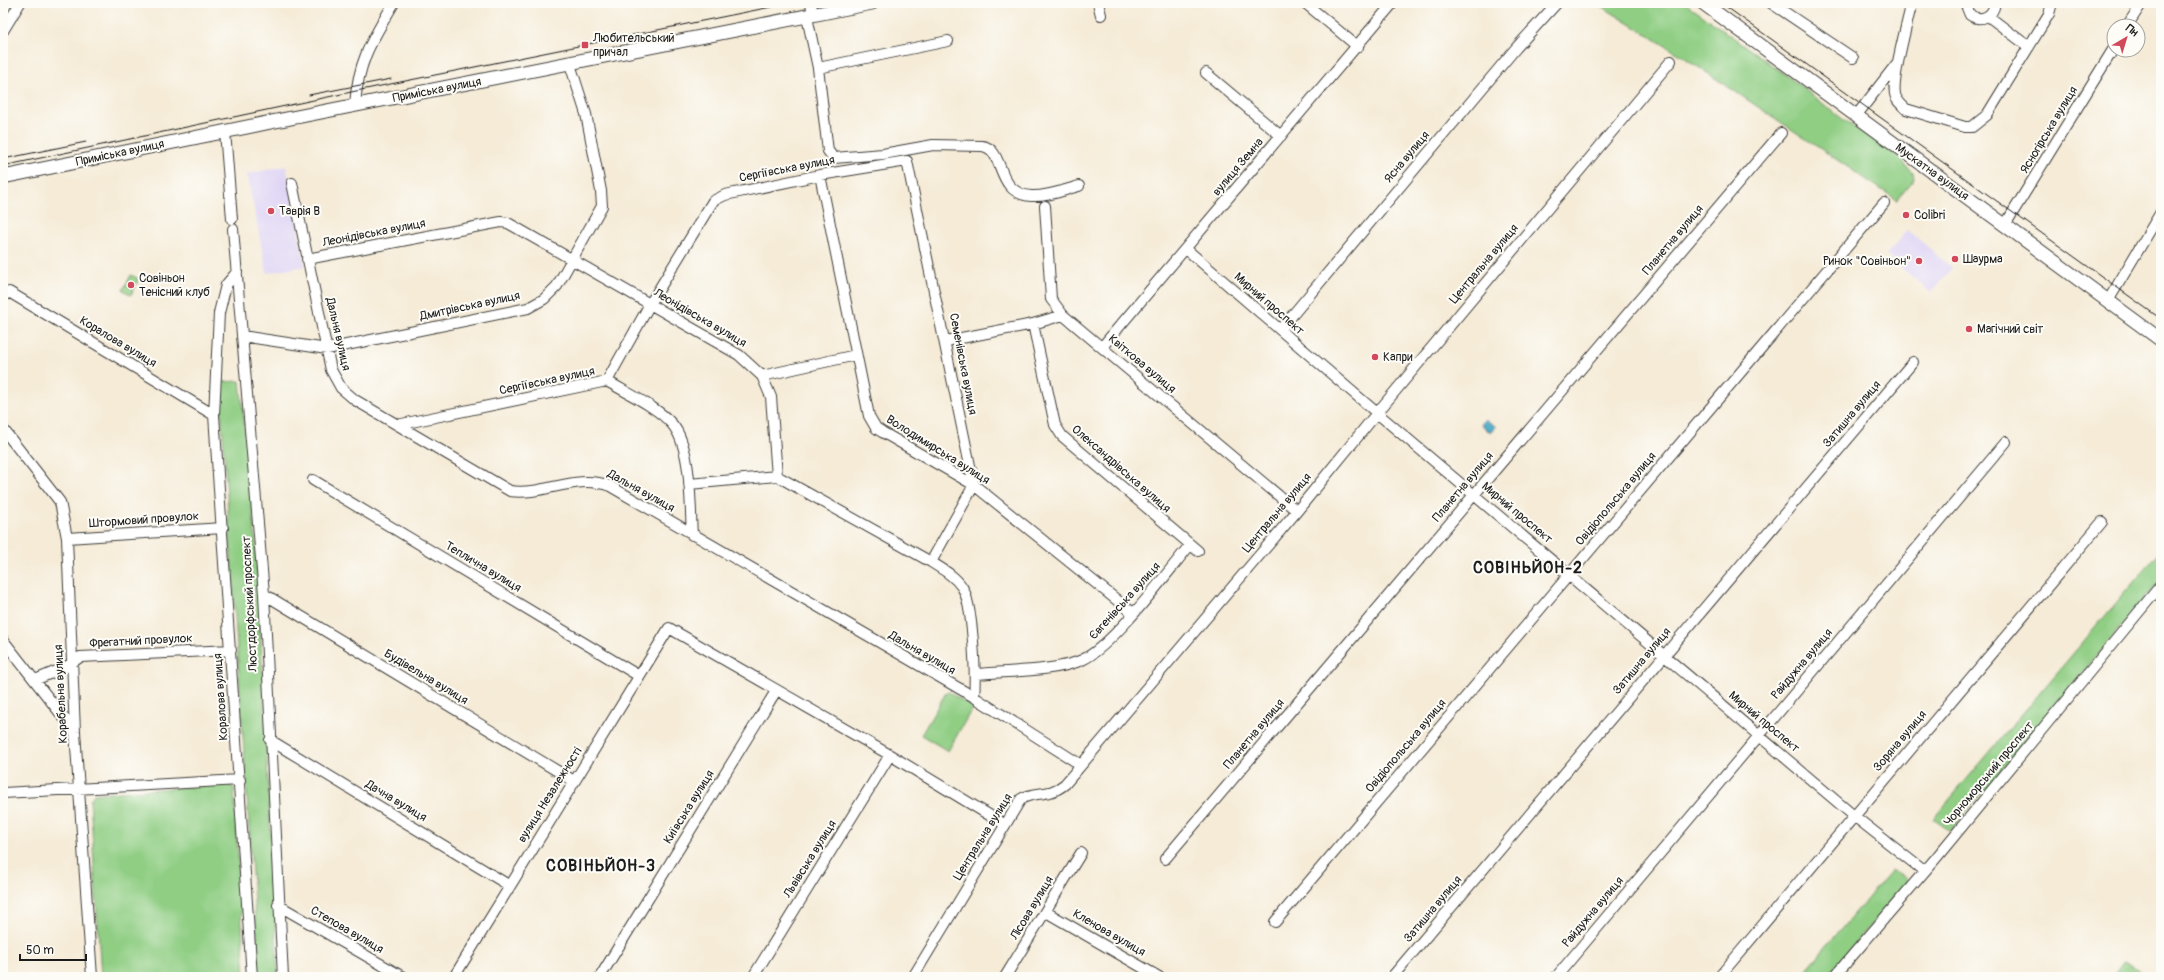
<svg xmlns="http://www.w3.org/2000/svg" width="2164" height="980" viewBox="0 0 2164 980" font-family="Pangolin,sans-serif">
  <rect width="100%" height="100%" fill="#fdfcf7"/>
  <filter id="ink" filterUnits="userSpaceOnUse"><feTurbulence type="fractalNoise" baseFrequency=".025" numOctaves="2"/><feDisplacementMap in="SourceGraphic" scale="8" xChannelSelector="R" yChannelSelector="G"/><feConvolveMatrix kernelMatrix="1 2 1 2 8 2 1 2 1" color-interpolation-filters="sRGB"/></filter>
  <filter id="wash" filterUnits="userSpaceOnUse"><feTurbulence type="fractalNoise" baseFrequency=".012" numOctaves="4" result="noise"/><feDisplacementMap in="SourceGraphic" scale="16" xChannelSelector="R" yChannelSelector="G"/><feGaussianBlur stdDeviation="0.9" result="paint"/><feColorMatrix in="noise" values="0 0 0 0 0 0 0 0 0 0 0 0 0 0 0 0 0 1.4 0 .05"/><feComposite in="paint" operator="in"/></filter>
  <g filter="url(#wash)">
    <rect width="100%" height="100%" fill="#f5ebd7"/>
    <path fill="#dfd5f5" d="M286 166 305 266 267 273 247 174Z
      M1908 230 1952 268 1931 293 1886 255Z"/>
    <path fill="#90ce84" stroke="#567550" d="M1596 3H1685L1794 81 1849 124 1897 155 1913 173 1914 179 1897 200 1679 54Z
      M131 275 139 279 131 295 123 290Z
      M240 381 256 545 278 977H259L220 391 221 382Z
      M2161 550V579L1950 831 1933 819Z
      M947 691 973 707 948 751 921 735Z
      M227 784 234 788 245 977H101L90 800 94 794Z
      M1892 870 1906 879 1905 885 1827 977H1800Z
      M2124 962 2150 977H2113Z"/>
    <path fill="#47a7c6" stroke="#326271" d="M1485 419 1496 427 1490 433 1481 424Z"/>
  </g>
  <g filter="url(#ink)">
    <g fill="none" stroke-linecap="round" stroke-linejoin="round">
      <defs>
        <path id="minor" d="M811 3 813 16
          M1098 3 1101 15
          M1305 3 1358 47
          M1771 3 1853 58
          M1914 3 1910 10C1906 28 1892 78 1895 94 1896 101 1901 104 1906 109L1965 127H1972L1987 115 2049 14 2052 3
          M1965 3 1970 15C1981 22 1993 17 1995 3
          M1988 16 2029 47
          M807 17 818 68 828 151 834 158 883 154 933 145 982 146C1006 149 994 193 1031 196 1047 197 1064 190 1079 186
          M2127 26 2142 3
          M3 31 20 3
          M818 68 948 41
          M1206 73 1281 136
          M355 105C358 61 372 40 394 3
          M1856 116 1898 62
          M225 131 232 219
          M820 175 869 416 876 428 882 432 974 485 1133 613
          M292 183 331 370 341 388 355 400 510 491C544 496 575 473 610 486L974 697 1081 765
          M1045 206 1051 299 1063 315
          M2005 225 2114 48
          M233 229 264 594 283 977
          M1186 249 1377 413 1854 816 1924 871
          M307 259 501 222 508 223 739 355 762 376 771 397 777 476 931 562C942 569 955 576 962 587 973 603 976 676 974 697
          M237 272 226 285 219 313 214 415 252 977
          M3 297 9 292 214 415
          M2108 301 2161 212
          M1033 324 1055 425 1062 436 1198 551
          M1280 330 1516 48 1557 3
          M242 336 327 349 528 308 544 299 557 286 602 206 601 191 586 114 570 64
          M946 341 1033 324 1063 315 1297 511
          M1102 347 1393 3
          M762 376 856 355
          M607 381C627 393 657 407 672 424 692 447 690 505 692 535
          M397 425 607 381 650 304 713 201 725 195 820 175 907 161 974 485 931 562
          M3 429 60 502 67 538 75 732 92 977
          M313 480 639 676
          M689 484 777 476
          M67 538 223 528
          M264 594 574 781
          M3 640 75 732
          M976 674C1006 671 1055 672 1082 660 1113 646 1166 574 1190 545
          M35 680 66 667 80 657 231 650
          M270 740 510 886
          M3 793 240 780
          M1165 859 1781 133
          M278 905 403 977
          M1046 912 1159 977
          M1275 922 1884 203
          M454 977 669 628 890 755 1004 824
          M600 977 776 691
          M753 977 890 755
          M913 977 1021 799C1035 790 1048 798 1065 784L1297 511 1377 413 1671 61
          M1005 977 1081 853
          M1392 977 1913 362
          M1556 977 2006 442
          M1719 977 2102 522
          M1834 977 1936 858 2161 585"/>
        <path id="tertiary" d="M1703 3 2161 340
          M3 177 271 122 872 3"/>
      </defs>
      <use href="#minor" stroke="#3d3b38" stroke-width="12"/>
      <use href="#tertiary" stroke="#3d3b38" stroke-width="15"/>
      <use href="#minor" stroke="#fff" stroke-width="10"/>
      <use href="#tertiary" stroke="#fff" stroke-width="13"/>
      <path stroke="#1c1c1c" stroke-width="1" d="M1721 3 2161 319
        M309 95 391 79
        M3 159 86 142
        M3 166 356 91 791 3"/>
    </g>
  </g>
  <g fill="#d1495b" stroke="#fdfcf7" stroke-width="1.5">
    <rect x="581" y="41" width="8" height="8" rx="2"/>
    <circle cx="271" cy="211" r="4"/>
    <circle cx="1906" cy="215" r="4"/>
    <circle cx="1955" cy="259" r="4"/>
    <circle cx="1919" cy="261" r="4"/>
    <circle cx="131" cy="285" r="4"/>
    <circle cx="1969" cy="329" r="4"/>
    <circle cx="1375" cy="357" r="4"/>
  </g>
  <g text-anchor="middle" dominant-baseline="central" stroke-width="4" stroke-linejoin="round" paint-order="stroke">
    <g font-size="12" fill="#1c1c1c" stroke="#fdfcf7" text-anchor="start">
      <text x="593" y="38">Любительський<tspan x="593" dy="14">причал</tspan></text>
      <text x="279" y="211">Таврія В</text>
      <text x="1914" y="215">Colibri</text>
      <text x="1963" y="259">Шаурма</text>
      <text x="1911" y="261" text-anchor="end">Ринок "Совіньон"</text>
      <text x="139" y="278">Совіньон<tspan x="139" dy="14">Тенісний клуб</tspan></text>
      <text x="1977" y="329">Магічний світ</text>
      <text x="1383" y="357">Капри</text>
    </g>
    <g font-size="12" fill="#1c1c1c" stroke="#fdfcf7">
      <text transform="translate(437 90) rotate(-11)">Приміська вулиця</text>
      <text transform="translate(2049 130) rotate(-59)">Ясногірська вулиця</text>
      <text transform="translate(120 153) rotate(-12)">Приміська вулиця</text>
      <text transform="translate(1407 157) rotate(-50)">Ясна вулиця</text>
      <text transform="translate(1238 167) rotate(-50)">вулиця Земна</text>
      <text transform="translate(787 169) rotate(-11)">Сергіївська вулиця</text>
      <text transform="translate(1932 172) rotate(36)">Мускатна вулиця</text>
      <text transform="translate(374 233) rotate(-11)">Леонідівська вулиця</text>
      <text transform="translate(1673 240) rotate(-50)">Планетна вулиця</text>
      <text transform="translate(1484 264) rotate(-50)">Центральна вулиця</text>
      <text transform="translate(1269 304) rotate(41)">Мирний проспект</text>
      <text transform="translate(470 306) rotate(-12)">Дмитрівська вулиця</text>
      <text transform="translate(700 318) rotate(30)">Леонідівська вулиця</text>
      <text transform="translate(338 334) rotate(77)">Дальня вулиця</text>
      <text transform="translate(118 342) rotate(31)">Коралова вулиця</text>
      <text transform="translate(963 364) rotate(79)">Семенівська вулиця</text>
      <text transform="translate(1142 364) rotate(40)">Квіткова вулиця</text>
      <text transform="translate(547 381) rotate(-12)">Сергіївська вулиця</text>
      <text transform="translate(1852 414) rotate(-50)">Затишна вулиця</text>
      <text transform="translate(938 450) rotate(32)">Володимирська вулиця</text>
      <text transform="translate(1121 469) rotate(41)">Олександрівська вулиця</text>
      <text transform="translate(1463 487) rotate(-50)">Планетна вулиця</text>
      <text transform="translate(641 491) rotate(29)">Дальня вулиця</text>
      <text transform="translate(1616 499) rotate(-50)">Овідіопольська вулиця</text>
      <text transform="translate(1277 513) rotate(-50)">Центральна вулиця</text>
      <text transform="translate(1517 513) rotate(40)">Мирний проспект</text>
      <text transform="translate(144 520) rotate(-4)">Штормовий провулок</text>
      <text transform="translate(483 567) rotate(31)">Теплична вулиця</text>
      <text transform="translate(1125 601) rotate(-48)">Євгенівська вулиця</text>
      <text transform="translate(250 604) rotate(-93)">Люстдорфський проспект</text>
      <text transform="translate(141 641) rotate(-3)">Фрегатний провулок</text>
      <text transform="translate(922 653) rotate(30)">Дальня вулиця</text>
      <text transform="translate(1642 661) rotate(-50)">Затишна вулиця</text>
      <text transform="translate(1802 664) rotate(-50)">Райдужна вулиця</text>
      <text transform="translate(426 677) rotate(31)">Будівельна вулиця</text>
      <text transform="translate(61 694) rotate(-93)">Корабельна вулиця</text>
      <text transform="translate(221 697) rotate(-94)">Коралова вулиця</text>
      <text transform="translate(1764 722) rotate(40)">Мирний проспект</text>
      <text transform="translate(1254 734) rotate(-50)">Планетна вулиця</text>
      <text transform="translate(1900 741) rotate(-50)">Зоряна вулиця</text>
      <text transform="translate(1406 746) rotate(-50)">Овідіопольська вулиця</text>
      <text transform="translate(1989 774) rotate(-50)">Чорноморський проспект</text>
      <text transform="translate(550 795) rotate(-58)">вулиця Незалежності</text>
      <text transform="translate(396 801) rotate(31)">Дачна вулиця</text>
      <text transform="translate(689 807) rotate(-58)">Київська вулиця</text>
      <text transform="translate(983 837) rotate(-58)">Центральна вулиця</text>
      <text transform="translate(810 859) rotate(-58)">Львівська вулиця</text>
      <text transform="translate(1032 908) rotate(-59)">Лісова вулиця</text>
      <text transform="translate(1433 909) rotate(-50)">Затишна вулиця</text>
      <text transform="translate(1593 912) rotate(-50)">Райдужна вулиця</text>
      <text transform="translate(347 930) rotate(30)">Степова вулиця</text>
      <text transform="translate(1109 933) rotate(30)">Кленова вулиця</text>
    </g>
    <g font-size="16" font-weight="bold" letter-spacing="1" fill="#1c1c1c" stroke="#fdfcf7">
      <text x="1528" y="568">СОВІНЬЙОН-2</text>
      <text x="601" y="866">СОВІНЬЙОН-3</text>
    </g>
  </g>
  <rect width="2164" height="980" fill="none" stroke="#fdfcf7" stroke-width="16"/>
  <g transform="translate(2126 38) rotate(38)"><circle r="19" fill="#fdfcf7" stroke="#a3a29f"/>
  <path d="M0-3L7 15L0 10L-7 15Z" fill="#d1495b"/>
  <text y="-6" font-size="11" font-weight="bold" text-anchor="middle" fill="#1c1c1c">Пн</text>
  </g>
  <path d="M20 954v6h66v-6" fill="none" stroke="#1c1c1c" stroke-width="2"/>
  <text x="26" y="954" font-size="12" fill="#1c1c1c" stroke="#fdfcf7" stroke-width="3" paint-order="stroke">50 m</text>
</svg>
